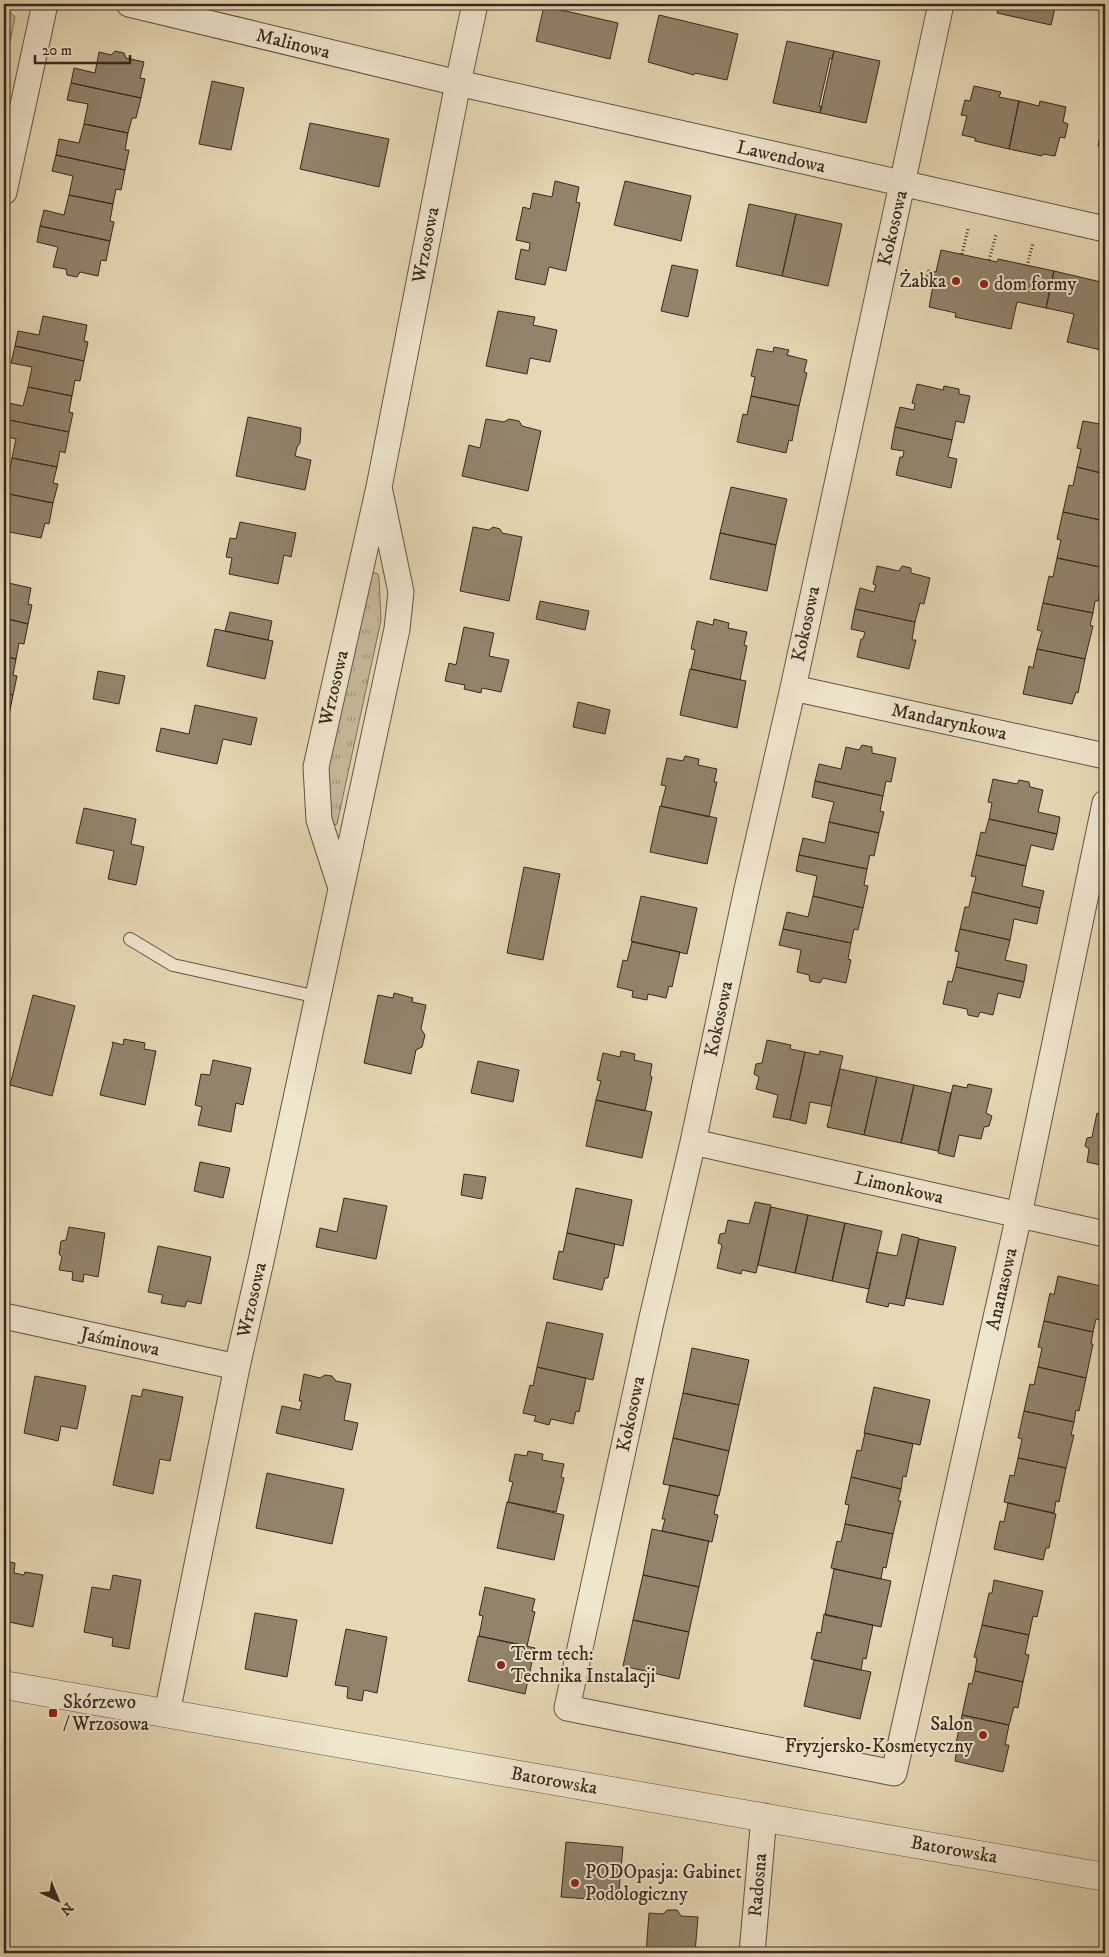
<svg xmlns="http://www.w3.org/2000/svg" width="1109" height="1957" viewBox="0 0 1109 1957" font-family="'IM FELL DW Pica',serif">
  <defs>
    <pattern id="grass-tufts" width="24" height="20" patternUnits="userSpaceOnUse" patternTransform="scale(1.25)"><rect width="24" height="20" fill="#c8ba9b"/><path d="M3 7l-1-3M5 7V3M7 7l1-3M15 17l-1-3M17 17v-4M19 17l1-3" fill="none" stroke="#a3977e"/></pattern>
    <pattern id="forest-crowns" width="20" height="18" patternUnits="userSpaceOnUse" patternTransform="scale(1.25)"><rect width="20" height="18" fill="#c8ba9b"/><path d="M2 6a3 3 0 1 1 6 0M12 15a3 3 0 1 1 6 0" fill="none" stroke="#a3977e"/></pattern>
  </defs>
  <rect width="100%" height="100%" fill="#e6d8b4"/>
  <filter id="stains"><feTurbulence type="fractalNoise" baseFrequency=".004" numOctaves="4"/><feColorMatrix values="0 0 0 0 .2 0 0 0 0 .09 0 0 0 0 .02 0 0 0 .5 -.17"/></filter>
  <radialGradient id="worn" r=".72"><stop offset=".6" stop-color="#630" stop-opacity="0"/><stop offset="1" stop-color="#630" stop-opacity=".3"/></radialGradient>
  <path fill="url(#grass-tufts)" stroke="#80715d" d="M372 572 378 574 379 579 381 620 337 824 334 825 332 821 327 788V774L369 575Z"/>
  <path fill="url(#forest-crowns)" stroke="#80715d" d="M4 6 15 17 4 72Z"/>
  <path fill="#92846c" stroke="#38281f" d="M999 4H1056L1051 25 997 13Z
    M544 6 618 23 610 59 536 41Z
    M659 15 738 34 727 80 695 73 694 75 648 62Z
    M787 41 834 51 832 59 830 58 819 106 822 107 820 113 773 103Z
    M115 51 124 53 126 58 144 62 140 78 145 79 141 98 71 83 74 68 95 73 99 52 111 55Z
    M834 51 880 61 866 123 820 113Z
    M212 81 244 88 231 150 199 144Z
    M71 83 141 98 136 118H132L128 133 84 124 88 104 67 100Z
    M974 86 1001 92 999 97 1019 101 1009 149 975 141V138L962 135 967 116 961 115 965 100 970 101Z
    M1019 101 1039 106 1040 101 1066 107 1063 122 1068 124 1065 138 1060 137 1055 156 1043 154 1042 156 1009 149Z
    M310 123 389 139 379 187 300 169Z
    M84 124 128 133 125 150H129L125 170 56 155 59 139 79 143Z
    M1101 131 1105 132V167L1099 166 1104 146H1098Z
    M56 155 125 170 121 190 116 189 113 204 69 195 73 176 52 171Z
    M555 181 579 187 576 202 580 203 566 271 549 267 545 285 515 279 521 249 529 251 530 243 516 240 523 207 530 209 533 193 552 197Z
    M625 181 691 196 681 241 614 225Z
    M69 195 113 204 110 221 114 222 110 241 40 226 44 210 64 215Z
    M749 204 796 214 782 276 736 266Z
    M796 214 842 224 828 286 782 276Z
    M40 226 110 241 106 261 101 260 98 276 80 272 77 277 67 275 66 269 53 267 58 247 37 242Z
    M941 250 997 262 998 259 1054 271 1046 308 1017 302 1011 329 955 317 956 313 929 307 933 286 925 284 928 270 936 272Z
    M672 265 698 270 688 317 661 311Z
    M1054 271 1105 283V351L1067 342 1074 314 1046 308Z
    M498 311 535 317 533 325 557 330 550 362 530 358 527 374 486 366Z
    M43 316 87 325 84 341 88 342 84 361 15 346 18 331 39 335Z
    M15 346 84 361 80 381 75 380 72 396 28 387 32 367 11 363Z
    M774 347 789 350 787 355 807 360 804 372 807 373 799 406 751 396 755 377 751 376 757 349 773 352Z
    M917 384 943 390 944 386 959 389V394L970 396 964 423 956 421 952 440 895 427 900 407 914 410 915 404 912 403Z
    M28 387 72 396 69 412 73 413 69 432 4 419V402L23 406Z
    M751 396 799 406 792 441 789 440 786 453 737 442 743 414 747 415Z
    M248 417 301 428 300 443 297 447 295 456 311 460 305 490 236 476Z
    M4 419 69 432 65 453 60 451 57 467 12 458 16 439 4 436Z
    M486 419 504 422 509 419 519 421 522 426 541 431 528 491 462 476 469 445 480 448Z
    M1100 420 1105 421V474L1077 467 1081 449 1077 448 1083 421 1100 424Z
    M895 427 952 440 948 457 957 459 951 488 896 475 900 457H903L904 451 891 449Z
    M12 458 57 467 53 483 58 484 53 503 4 493V477L8 478Z
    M1077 467 1105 474V521L1063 512 1069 485 1073 486Z
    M731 487 787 499 776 545 720 533Z
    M4 493 53 503 49 524 45 523 41 538 4 531Z
    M1063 512 1105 521V568L1057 558 1061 540 1057 539Z
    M240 522 296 533 291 557 284 555 278 584 229 574 232 558 226 557 230 538 236 539Z
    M473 527 489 530 493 527 500 529 502 533 522 537 509 601 460 591Z
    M720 533 776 545 767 591 710 579Z
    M1057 558 1105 568 1098 601H1095L1093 613 1043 603 1049 576 1053 577Z
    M877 566 899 571 902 566 911 568V573L930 578 924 604 920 603 915 622 855 609 860 588 874 592 876 585 873 584Z
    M4 582 31 588 28 604 32 605 28 624 4 618Z
    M540 601 589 611 585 630 536 619Z
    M1043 603 1093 613 1090 625 1093 626 1085 659 1037 649 1042 631 1037 630Z
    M855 609 915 622 912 640H916L909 669 857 657 861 639H863L865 632 851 629Z
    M230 612 272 621 268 640 225 631Z
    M4 618 28 624 24 644 19 643 16 659 4 656Z
    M714 619 729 623 728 628 747 632 744 645 747 646 740 680 691 669 695 650 691 649 697 621 713 625Z
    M464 627 494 633 489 656 509 660 501 692 482 688 481 693 464 689 465 685 445 681 449 663 456 665Z
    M215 629 273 641 265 679 207 666Z
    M1037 649 1085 659 1078 693 1076 692 1072 704 1023 694 1029 666 1033 668Z
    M4 656 16 659 13 675 17 676 13 695 4 693Z
    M690 669 746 681 737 728 680 715Z
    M98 671 125 676 119 704 93 699Z
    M4 693 13 695 9 715 4 714V716Z
    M578 702 610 710 605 734 573 727Z
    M195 705 257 718 251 745 223 739 217 764 156 751 161 728 189 734Z
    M862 745 872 747V753L896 758 891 782 886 781 883 796 815 781 819 764 841 769 846 747 859 750Z
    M685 756 699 759 698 765 717 769 714 782H717L709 817 661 806 666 786 661 785 667 758 683 761Z
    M993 779 1017 784 1019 780 1029 782 1030 787 1043 790 1038 812 1060 817 1057 834 989 819 992 803 988 802Z
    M815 781 883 796 880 811 884 812 879 833 829 822 834 802 812 797Z
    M660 806 717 818 707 864 650 852Z
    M84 808 136 819 131 844 144 847 136 885 108 879 114 851 76 843Z
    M989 819 1057 834 1053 850 1031 845 1026 866 976 855 981 832 985 833Z
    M829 822 879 833 874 856 870 855 867 869 799 855 803 838 825 843Z
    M799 855 867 869 864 885 868 886 863 908 813 896 817 876 796 871Z
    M976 855 1026 866 1022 886 1044 891 1040 908 972 892 976 877 971 876Z
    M524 867 560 874 543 960 507 953Z
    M972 892 1040 908 1037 924 1014 919 1010 940 960 929 965 907H969Z
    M641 896 697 908 687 954 631 941Z
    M813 896 863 908 858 930 854 929 851 943 783 929 787 912 808 917Z
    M783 929 851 943 848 959 851 960 846 983 823 978 820 983 810 981 809 975 797 972 801 950 779 945Z
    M960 929 1010 940 1005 960 1027 965 1024 982 956 967 959 952 955 951Z
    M632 942 680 952 672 987 669 986 666 998 648 994 647 1000 632 997 633 991 617 987 623 960 627 961Z
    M956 967 1024 982 1020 998 998 993 993 1015 980 1012 978 1017 968 1015 967 1009 943 1004 948 981 952 982Z
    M394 993 413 998 412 1002 426 1005 421 1029 425 1035 422 1047 416 1050 411 1074 364 1063 378 995 393 998Z
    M33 995 75 1006 52 1096 10 1085Z
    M124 1039 145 1043 144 1049 156 1051 145 1105 100 1095 113 1044 112 1042 123 1045Z
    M767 1040 791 1045 790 1049 805 1052 790 1120 773 1117 778 1095 756 1089 759 1077 754 1074 756 1064 762 1063Z
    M621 1051 635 1054 634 1060 652 1064 650 1076 652 1077 645 1111 596 1100 601 1081 597 1080 603 1053 620 1057Z
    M820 1051 843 1056 831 1106 810 1102 806 1124 790 1120 805 1052 819 1055Z
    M213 1060 251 1068 243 1105 236 1103 231 1132 198 1125 202 1107 195 1105 201 1074 210 1075Z
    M478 1061 519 1070 513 1102 471 1093Z
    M840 1069 877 1077 864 1135 827 1127Z
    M877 1077 914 1085 901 1143 864 1135Z
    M968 1084 992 1089 986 1113 992 1116 989 1126 984 1127 981 1139 959 1135 954 1157 938 1153 953 1085 967 1088Z
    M914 1085 951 1093 938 1151 901 1143Z
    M596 1100 652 1112 642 1158 586 1146Z
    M1097 1113 1105 1115V1166L1087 1162 1089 1149 1085 1146 1087 1138 1092 1137Z
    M200 1162 230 1168 223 1198 194 1191Z
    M464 1174 486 1177 482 1199 461 1195Z
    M576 1188 632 1200 623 1246 567 1233Z
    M344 1198 387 1206 376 1259 316 1247 320 1228 337 1232Z
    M755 1202 771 1205 756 1273 742 1270 741 1274 717 1268 722 1245 718 1243 720 1234 725 1233 728 1220 749 1224Z
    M771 1207 808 1215 795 1273 758 1265Z
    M808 1215 845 1223 832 1281 795 1273Z
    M845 1223 882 1231 869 1289 832 1281Z
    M69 1227 105 1233 98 1277 84 1274 83 1282 72 1280 73 1272 59 1270 62 1257 59 1254 61 1241 66 1240Z
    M567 1233 615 1244 608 1278H605L602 1290 553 1279 559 1251 563 1252Z
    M902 1234 919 1238 904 1306 889 1303 888 1307 866 1302 877 1252 897 1256Z
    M919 1239 956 1247 943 1305 906 1298Z
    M158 1246 211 1257 201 1304 187 1301 185 1307 161 1303 163 1295 148 1292Z
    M1058 1276 1105 1287 1099 1320 1096 1319 1093 1332 1044 1321 1050 1293 1054 1295Z
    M1044 1321 1093 1332 1091 1344H1093L1086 1378 1038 1367 1042 1348 1038 1347Z
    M547 1322 603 1334 593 1380 537 1367Z
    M692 1348 749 1360 739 1405 683 1393Z
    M537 1367 586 1378 579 1412 576 1411 573 1424 551 1419 549 1425 534 1421 536 1416 523 1413 530 1385 533 1386Z
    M1038 1367 1086 1378 1079 1411 1076 1410 1074 1422 1024 1411 1030 1384 1034 1385Z
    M304 1374 320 1378 325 1375 332 1376 336 1381 351 1384 344 1420 358 1423 352 1450 276 1433 282 1406 300 1410 302 1401H299Z
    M35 1376 86 1386 77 1429 61 1426 58 1441 24 1433Z
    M874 1387 930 1400 920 1445 864 1433Z
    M143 1389 183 1397 170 1461 160 1459 153 1494 113 1485 132 1395 141 1397Z
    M683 1393 739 1405 729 1451 673 1438Z
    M1024 1411 1074 1422 1071 1435H1074L1066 1468 1018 1458 1022 1439 1018 1438Z
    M865 1433 913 1444 906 1477 903 1476 901 1489 851 1477 857 1450 861 1451Z
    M673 1438 729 1451 719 1496 663 1484Z
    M528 1451 543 1454 542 1460 564 1464 561 1477 564 1478 556 1512 508 1502 513 1482 509 1481 515 1454 527 1456Z
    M1018 1458 1066 1468 1059 1502 1056 1501 1054 1513 1004 1502 1010 1475 1014 1476Z
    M267 1473 344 1489 332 1544 256 1528Z
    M851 1477 901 1489 898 1501H901L893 1534 845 1524 849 1505 845 1504Z
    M670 1485 718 1496 714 1514 718 1515 712 1542 662 1531 665 1519H662Z
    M507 1502 564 1515 554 1560 497 1548Z
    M1008 1503 1056 1514 1049 1548H1046L1043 1560 994 1549 1000 1521 1004 1522Z
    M845 1524 893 1534 886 1568 883 1567 881 1579 831 1568 837 1541 841 1542Z
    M652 1529 709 1541 699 1587 643 1575Z
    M4 1561 15 1563 14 1573 24 1575 25 1572 43 1575 33 1627 4 1621Z
    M834 1569 891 1581 881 1627 825 1615Z
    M113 1575 141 1580 129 1649 112 1646 113 1638 84 1632 92 1587 110 1590Z
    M643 1575 699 1587 689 1632 633 1620Z
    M994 1580 1043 1591 1037 1617 1033 1616 1029 1635 982 1625 989 1593H992Z
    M485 1587 535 1599 532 1611 535 1612 527 1646 479 1636 483 1616 479 1615Z
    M255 1613 297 1620 287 1677 245 1669Z
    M824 1614 873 1625 866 1659 863 1658 861 1670 811 1659 817 1632 821 1633Z
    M633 1620 689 1632 679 1679 623 1666Z
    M982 1625 1029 1635 1025 1654 1029 1655 1023 1682 975 1671 977 1658 974 1657Z
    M346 1629 387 1637 377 1693 364 1690 362 1701 347 1698 348 1687 335 1685Z
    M478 1636 535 1648 525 1694 468 1681Z
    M814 1660 871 1672 860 1719 804 1706Z
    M975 1671 1023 1682 1018 1708 1014 1707 1009 1725 962 1715 969 1683 972 1684Z
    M962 1715 1009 1725 1005 1745H1009L1003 1772 955 1761 957 1748H955Z
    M566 1842 623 1847 618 1901 561 1897Z
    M667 1910H677L681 1916 698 1917 695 1953H646L649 1913 663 1914Z"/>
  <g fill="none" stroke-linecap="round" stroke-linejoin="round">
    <defs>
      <path id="service" d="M130 939 173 965 318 997"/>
      <path id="minor" d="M129 4 458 83 1105 229
        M941 4 793 688 747 889 693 1142 651 1322 567 1708 894 1773 1019 1215 1105 803
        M4 192 45 4
        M793 688 1105 756
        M341 888 319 820 316 767 379 487 458 83 475 4
        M693 1142 1105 1234
        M4 1316 237 1367
        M167 1713 237 1367 261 1261 397 629 401 592 379 487
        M752 1953 764 1816"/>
      <path id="tertiary" d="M4 1685 1105 1877"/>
    </defs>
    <use href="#service" stroke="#645444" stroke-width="14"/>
    <use href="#minor" stroke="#645444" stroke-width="27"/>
    <use href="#tertiary" stroke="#645444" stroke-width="29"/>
    <path stroke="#38281f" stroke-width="3" stroke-dasharray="1 2.5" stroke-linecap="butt" d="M962 254 968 229
      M989 260 996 235
      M1027 266 1033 243"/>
    <use href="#service" stroke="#efe6ce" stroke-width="12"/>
    <use href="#minor" stroke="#efe6ce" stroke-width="25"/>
    <use href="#tertiary" stroke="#efe6ce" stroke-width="28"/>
  </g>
  <g fill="#8f2418" stroke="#efe6ce" stroke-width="2">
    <circle cx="956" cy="281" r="5"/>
    <circle cx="984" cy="284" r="5"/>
    <circle cx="501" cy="1665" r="5"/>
    <rect x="48" y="1708" width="10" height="10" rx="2.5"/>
    <circle cx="983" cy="1735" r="5"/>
    <circle cx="575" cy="1883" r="5"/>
  </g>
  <g text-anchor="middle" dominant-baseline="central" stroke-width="4" stroke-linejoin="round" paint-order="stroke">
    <g font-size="19" fill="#38281f" stroke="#efe6ce">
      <text transform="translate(293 44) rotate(14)">Malinowa</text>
      <text transform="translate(781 157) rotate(13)">Lawendowa</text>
      <text transform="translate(893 228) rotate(-77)">Kokosowa</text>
      <text transform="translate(426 245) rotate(-79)">Wrzosowa</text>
      <text transform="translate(806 624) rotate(-78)">Kokosowa</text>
      <text transform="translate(334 688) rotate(-77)">Wrzosowa</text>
      <text transform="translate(949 722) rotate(12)">Mandarynkowa</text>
      <text transform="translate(719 1019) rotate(-78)">Kokosowa</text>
      <text transform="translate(899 1188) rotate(13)">Limonkowa</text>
      <text transform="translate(1002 1289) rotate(-77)">Ananasowa</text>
      <text transform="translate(252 1300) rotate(-77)">Wrzosowa</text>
      <text transform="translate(120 1342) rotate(12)">Jaśminowa</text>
      <text transform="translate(631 1414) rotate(-78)">Kokosowa</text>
      <text transform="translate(554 1781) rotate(10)">Batorowska</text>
      <text transform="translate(954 1850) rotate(10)">Batorowska</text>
      <text transform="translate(758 1885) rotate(-85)">Radosna</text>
    </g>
    <g font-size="19" fill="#38281f" stroke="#efe6ce" text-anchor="start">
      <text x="946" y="281" text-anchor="end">Żabka</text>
      <text x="994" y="284">dom formy</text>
      <text x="511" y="1654">Term tech:<tspan x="511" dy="22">Technika Instalacji</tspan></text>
      <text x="63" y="1702">Skórzewo<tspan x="63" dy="22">/ Wrzosowa</tspan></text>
      <text x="973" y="1724" text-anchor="end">Salon<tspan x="973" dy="22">Fryzjersko-Kosmetyczny</tspan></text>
      <text x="585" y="1872">PODOpasja: Gabinet<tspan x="585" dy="22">Podologiczny</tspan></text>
    </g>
  </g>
  <rect width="1109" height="1957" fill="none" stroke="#e6d8b4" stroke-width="20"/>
  <rect x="5" y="5" width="1099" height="1947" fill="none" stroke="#38281f" stroke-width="2.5"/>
  <rect x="10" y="10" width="1089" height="1937" fill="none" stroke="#38281f"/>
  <g transform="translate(58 1900) rotate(136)" stroke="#efe6ce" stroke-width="4" paint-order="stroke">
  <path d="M0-4L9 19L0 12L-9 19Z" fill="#38281f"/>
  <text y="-8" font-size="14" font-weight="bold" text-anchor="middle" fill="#38281f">N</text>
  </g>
  <path d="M35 55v8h95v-8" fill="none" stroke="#38281f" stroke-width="2.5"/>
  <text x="42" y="55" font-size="15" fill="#38281f" stroke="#efe6ce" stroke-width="4" paint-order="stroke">20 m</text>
  <rect width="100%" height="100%" filter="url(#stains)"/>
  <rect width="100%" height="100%" fill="url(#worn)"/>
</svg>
